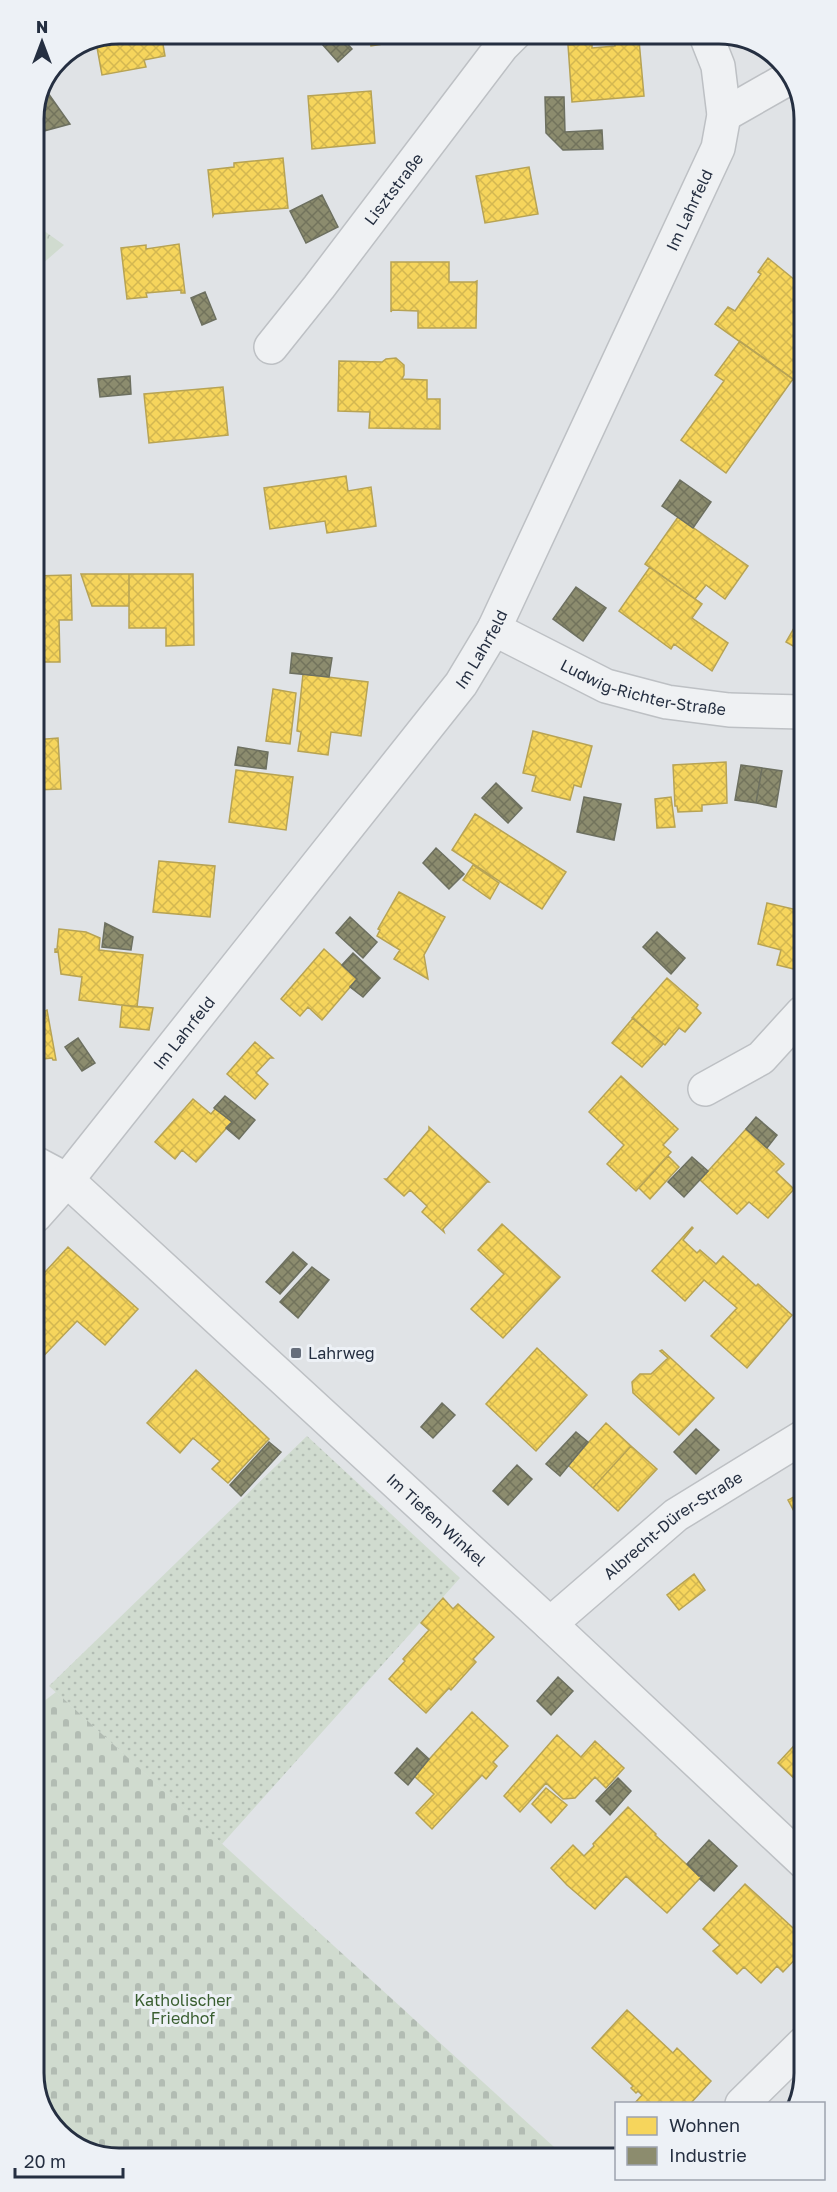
<svg xmlns="http://www.w3.org/2000/svg" width="837" height="2192" viewBox="0 0 837 2192" font-family="'Golos Text',sans-serif">
  <defs>
    <pattern id="grass-dots" width="8" height="8" patternUnits="userSpaceOnUse" patternTransform="scale(1.5)"><rect width="8" height="8" fill="#d0dbcf"/><path d="M2 2h.1M6 6h.1" fill="none" stroke="#b2bcb3" stroke-width="1.8" stroke-linecap="round"/></pattern>
    <pattern id="forest-crowns" width="20" height="18" patternUnits="userSpaceOnUse" patternTransform="scale(1.5)"><rect width="20" height="18" fill="#d0dbcf"/><path d="M2 6a3 3 0 1 1 6 0M12 15a3 3 0 1 1 6 0" fill="none" stroke="#b2bcb3"/></pattern>
    <pattern id="cemetery-stones" width="16" height="16" patternUnits="userSpaceOnUse" patternTransform="scale(1.5)"><rect width="16" height="16" fill="#d0dbcf"/><path d="M2 7V4a2 2 0 0 1 4 0v3zM10 15v-3a2 2 0 0 1 4 0v3z" fill="#b2bcb3"/></pattern>
    <pattern id="homes-cross-hatch" width="8" height="8" patternUnits="userSpaceOnUse" patternTransform="scale(1.5)"><rect width="8" height="8" fill="#f6d55c"/><path d="M0 0l8 8M0 8l8-8" fill="none" stroke="#d3b751"/></pattern>
    <pattern id="industry-cross-hatch" width="8" height="8" patternUnits="userSpaceOnUse" patternTransform="scale(1.5)"><rect width="8" height="8" fill="#8c8c6e"/><path d="M0 0l8 8M0 8l8-8" fill="none" stroke="#72735c"/></pattern>
  </defs>
  <rect width="100%" height="100%" fill="#e0e3e6"/>
  <path fill="url(#grass-dots)" d="M307 1436 460 1578 222 1844 49 1686Z"/>
  <path fill="url(#forest-crowns)" d="M33 223 64 245 33 272Z"/>
  <path fill="url(#cemetery-stones)" d="M56 1692 565 2157 113 2159 66 2141 36 2096 35 1708Z"/>
  <path fill="url(#homes-cross-hatch)" stroke="#b7a354" stroke-width="1.5" d="M118 33H161L165 56 144 60 146 67 102 75 96 42Z
    M369 33H428L429 37 371 46Z
    M639 40 644 96 572 102 568 45 592 43V48L615 46 614 41Z
    M371 91 375 143 312 149 308 96Z
    M283 158 288 208 214 214 213 216 208 170 234 167V163Z
    M529 167 538 214 485 223 476 176Z
    M179 244 185 293H181V290L146 293 147 297 127 299 121 248 146 245V249Z
    M768 258 801 285V300L796 308 801 311V385L715 324 728 307 735 311 761 274 758 272Z
    M391 262H449V282H475L477 281 476 328H418V311L392 310 391 312Z
    M740 341 793 379 726 473 681 440 724 381 715 375Z
    M396 358 404 365V375L402 379 427 380V399H440V429L369 428 370 412 338 411 339 361 382 362 386 359Z
    M223 387 228 435 149 443 144 394Z
    M346 476 348 491 371 487 376 526 327 533 325 521 270 529 264 488Z
    M678 517 748 566 725 599 706 585 695 599 645 564Z
    M650 567 702 604 692 618 728 643 712 671 674 644 671 649 619 611Z
    M81 574H129V606H92Z
    M129 574H193L194 645 166 646V628H129Z
    M71 575 72 620H59L60 662H34V576Z
    M802 614V651L786 642Z
    M303 674 368 682 361 736 331 732 328 755 298 751 301 732 297 731Z
    M273 689 296 693 290 744 266 741Z
    M533 731 592 746 581 787 574 785 570 800 532 791 536 776 523 773Z
    M58 738 61 789 34 790V740Z
    M726 762 727 803 702 805V811L678 812 677 806H675L673 765Z
    M236 770 293 777 286 830 229 822Z
    M671 797 675 827 657 828 655 799Z
    M475 814 566 872 542 909 452 850Z
    M159 861 215 866 210 917 153 912Z
    M473 865 499 883 490 899 463 880Z
    M399 892 445 917 424 955 428 979 394 959 400 950 377 936 380 930 378 929Z
    M767 903 802 911V971L777 965 781 950 758 944Z
    M59 929 86 932 100 938 99 950 143 955 137 1007 79 1000 82 977 61 974 58 951 55 952V949H57Z
    M324 949 357 979 322 1020 308 1007 300 1016 281 999Z
    M667 978 698 1005 696 1008 701 1013 685 1032 679 1028 665 1045 632 1018Z
    M122 1005 153 1008 149 1030 120 1027Z
    M47 1010 56 1060H53L52 1058 35 1060 34 1018 46 1016 45 1011Z
    M633 1018 663 1044 642 1067 612 1043Z
    M255 1042 273 1058H270L256 1073 268 1084 255 1099 227 1074Z
    M621 1076 678 1129 663 1145 671 1152 636 1191 607 1164 624 1145 589 1112Z
    M193 1099 211 1114 216 1108 232 1122 196 1162 182 1150 175 1159 155 1142Z
    M429 1127 489 1182H487L443 1229 444 1232 422 1212 427 1206 410 1190 404 1196 385 1179H387L429 1130Z
    M746 1129 784 1164 776 1172 794 1189 768 1218 749 1202 737 1214 700 1180Z
    M668 1156 679 1167 650 1199 639 1188Z
    M502 1224 560 1277 503 1338 471 1309 504 1274 478 1250Z
    M692 1227 693 1228 683 1240 697 1253 700 1250 716 1264 723 1256 756 1286 758 1284 792 1315 747 1368 711 1336 737 1308 704 1280 685 1301 652 1271Z
    M68 1247 138 1309 105 1345 77 1321 35 1365V1289L38 1286 35 1283Z
    M537 1348 587 1395 536 1451 486 1404Z
    M662 1350 714 1398 679 1435 633 1393 632 1382 640 1374H651L668 1358 660 1351Z
    M196 1370 269 1439 228 1483 212 1469 220 1461 193 1438 180 1453 147 1423Z
    M606 1423 631 1446 593 1488 568 1465Z
    M631 1446 657 1469 618 1511 593 1488Z
    M803 1492V1528L788 1500Z
    M694 1574 705 1590 679 1610 667 1595Z
    M443 1598 453 1609 458 1604 494 1637 473 1659 476 1662 451 1690 449 1688 426 1713 389 1679 405 1661 403 1659 429 1630 421 1623Z
    M472 1712 508 1746 493 1762 497 1766 486 1779 482 1775 432 1829 416 1813 434 1794 414 1776Z
    M557 1735 581 1757 595 1741 624 1768 606 1788 595 1777 575 1798 563 1799 546 1783 520 1812 504 1796Z
    M803 1736 804 1783 801 1785 778 1763Z
    M546 1788 567 1805 551 1823 532 1804Z
    M628 1807 656 1834 655 1835 699 1876H702L667 1913 626 1876 595 1909 567 1885 551 1868 573 1845 584 1856 594 1846 593 1844Z
    M745 1884 804 1938V1950L783 1972 777 1966 761 1983 744 1967 737 1974 713 1951 720 1945 703 1929Z
    M627 2010 673 2053 677 2048 711 2081 690 2104H634L642 2095 638 2091 636 2093 631 2088 633 2086 592 2048Z"/>
  <path fill="url(#industry-cross-hatch)" stroke="#6d7060" stroke-width="1.5" d="M338 33 352 49 338 62 313 34Z
    M48 93 70 124 33 134V113L41 95Z
    M545 97H564L565 132 602 130 603 149 563 150 546 133Z
    M322 195 338 227 306 243 290 211Z
    M205 292 216 319 202 325 191 298Z
    M130 376 131 394 100 397 98 379Z
    M680 480 711 502 693 528 662 506Z
    M576 587 606 608 583 641 553 619Z
    M292 653 332 658 329 677 290 673Z
    M238 747 268 752 266 769 235 765Z
    M741 765 762 768 756 803 735 800Z
    M762 768 782 771 776 807 756 803Z
    M496 783 522 808 508 823 482 798Z
    M584 797 621 804 614 840 577 832Z
    M436 848 464 874 449 889 423 863Z
    M350 917 377 942 363 958 336 933Z
    M105 923 133 937 131 950 102 947Z
    M657 932 685 958 671 974 643 947Z
    M353 953 380 978 363 997 350 987 357 979 342 965Z
    M78 1038 95 1063 82 1071 65 1047Z
    M225 1096 255 1120 239 1139 226 1128 232 1122 214 1108Z
    M756 1117 777 1135 767 1148 746 1129Z
    M692 1157 708 1171 684 1197 668 1182Z
    M293 1252 307 1264 280 1294 266 1282Z
    M312 1267 329 1280 298 1318 280 1302Z
    M442 1403 455 1415 433 1438 421 1427Z
    M696 1429 719 1450 696 1474 674 1452Z
    M576 1432 588 1442 560 1476 546 1464Z
    M269 1442 281 1452 241 1496 230 1485Z
    M517 1465 532 1479 508 1505 493 1491Z
    M558 1677 573 1691 551 1715 537 1701Z
    M417 1748 429 1759 408 1785 395 1773Z
    M618 1778 631 1791 610 1815 596 1801Z
    M709 1840 737 1866 714 1891 700 1879 702 1876H699L687 1864Z"/>
  <g fill="none" stroke-linecap="round" stroke-linejoin="round">
    <defs>
      <g id="minor">
        <path d="M724 115 789 78"/>
        <path id="s1" d="M271 347 319 287 502 46 515 33"/>
        <path id="s2" d="M494 629 606 686 667 702 729 710 802 712"/>
        <path d="M705 1089 761 1058 802 1013"/>
        <path id="s3" d="M35 1163 67 1180 550 1624 804 1862"/>
        <path id="s4" d="M35 1216 67 1180 461 684 494 629 718 148 724 115 718 66 705 33"/>
        <path id="s5" d="M550 1624 676 1515 803 1437"/>
        <path d="M742 2104 804 2043"/>
      </g>
    </defs>
    <use href="#minor" stroke="#bdc0c4" stroke-width="36"/>
    <use href="#minor" stroke="#eff1f3" stroke-width="33"/>
  </g>
  <rect fill="#666e7b" stroke="#edf1f6" stroke-width="2" x="290" y="1347" width="12" height="12" rx="3"/>
  <g text-anchor="middle" dominant-baseline="central" stroke-width="6" stroke-linejoin="round" paint-order="stroke">
    <g font-size="16" fill="#252f41" stroke="#edf1f6">
      <text stroke="none"><textPath href="#s1" startOffset="200">Lisztstraße</textPath></text>
      <text stroke="none"><textPath href="#s4" startOffset="1208">Im Lahrfeld</textPath></text>
      <text stroke="none"><textPath href="#s4" startOffset="722">Im Lahrfeld</textPath></text>
      <text stroke="none"><textPath href="#s2" startOffset="162">Ludwig-Richter-Straße</textPath></text>
      <text stroke="none"><textPath href="#s4" startOffset="236">Im Lahrfeld</textPath></text>
      <text stroke="none"><textPath href="#s3" startOffset="538">Im Tiefen Winkel</textPath></text>
      <text stroke="none"><textPath href="#s5" startOffset="158">Albrecht-Dürer-Straße</textPath></text>
    </g>
    <g font-size="16" fill="#252f41" stroke="#edf1f6" text-anchor="start">
      <text x="308" y="1353">Lahrweg</text>
    </g>
    <g font-size="16" fill="#395e30" stroke="#edf1f6">
      <text x="183" y="2000">Katholischer<tspan x="183" dy="18">Friedhof</tspan></text>
    </g>
  </g>
  <path d="M0 0H837V2192H0ZM119 44H719A75 75 0 0 1 794 119V2073A75 75 0 0 1 719 2148H119A75 75 0 0 1 44 2073V119A75 75 0 0 1 119 44Z" fill="#edf1f6" fill-rule="evenodd"/>
  <path fill="none" stroke="#252f41" stroke-width="3" d="M119 44H719A75 75 0 0 1 794 119V2073A75 75 0 0 1 719 2148H119A75 75 0 0 1 44 2073V119A75 75 0 0 1 119 44Z"/>
  <rect x="615" y="2102" width="210" height="78" fill="#edf1f6" stroke="#9da3ae" stroke-width="1.5"/>
  <rect x="627" y="2117" width="30" height="18" fill="#f6d55c" stroke="#9da3ae" stroke-width="1.5"/>
  <text x="669" y="2132" font-size="18" fill="#252f41">Wohnen</text>
  <rect x="627" y="2147" width="30" height="18" fill="#8c8c6e" stroke="#9da3ae" stroke-width="1.5"/>
  <text x="669" y="2162" font-size="18" fill="#252f41">Industrie</text>
  <g transform="translate(42 42)" stroke="#edf1f6" stroke-width="4.5" paint-order="stroke">
  <path d="M0-4.5L10 22L0 15L-10 22Z" fill="#252f41"/>
  <text y="-9" font-size="16" font-weight="bold" text-anchor="middle" fill="#252f41">N</text>
  </g>
  <path d="M15 2168v9h108v-9" fill="none" stroke="#252f41" stroke-width="3"/>
  <text x="24" y="2168" font-size="18" fill="#252f41" stroke="#edf1f6" stroke-width="4.5" paint-order="stroke">20 m</text>
</svg>
